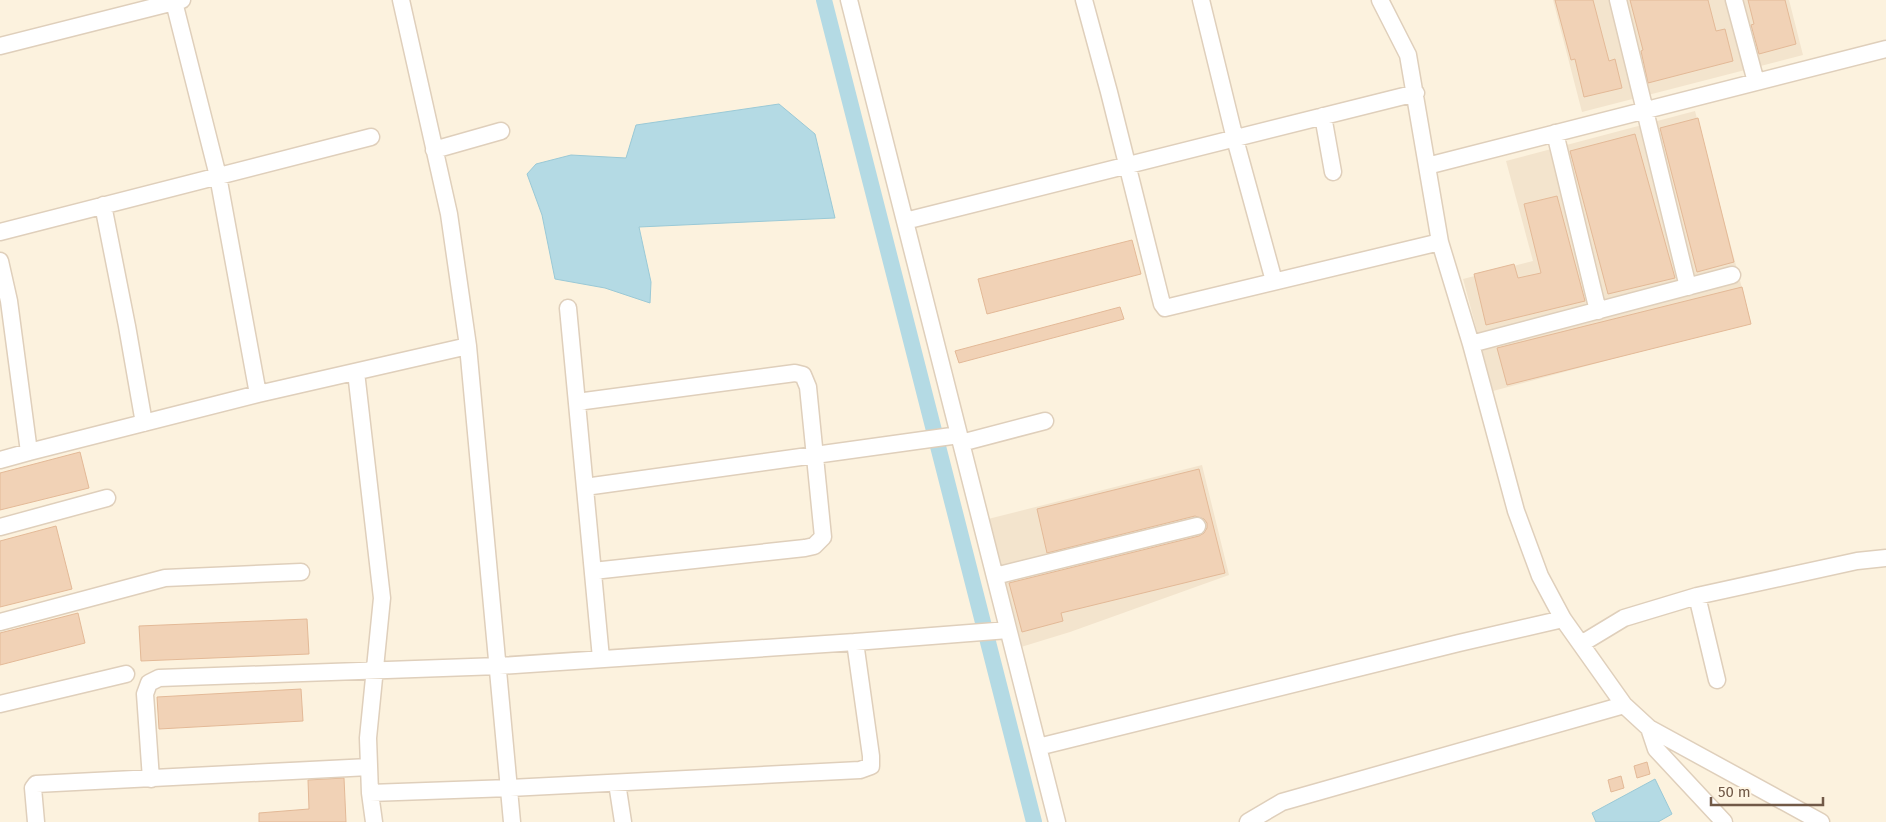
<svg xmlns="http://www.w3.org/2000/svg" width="1886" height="822" viewBox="0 0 1886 822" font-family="'Fira Sans',sans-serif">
  <rect width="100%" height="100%" fill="#fcf2de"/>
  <path fill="#f3e4cd" d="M1553 0H1789L1803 55 1582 112Z
    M1695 111 1751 322 1493 391 1463 279 1533 261 1506 161Z
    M1202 465 1229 575 1070 632 1021 647 988 519Z"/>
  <path fill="#b4dae4" stroke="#9ac9d6" d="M779 104 815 134 835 218 639 227 651 282 650 303 605 288 555 279 542 215 527 174 536 164 571 155 626 158 636 125Z
    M1655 779 1672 814 1658 822H1596L1592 813Z"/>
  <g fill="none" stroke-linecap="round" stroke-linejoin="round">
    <path stroke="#b4dae4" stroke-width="16" d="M824 0 1034 822"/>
  </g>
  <path fill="#f1d2b6" stroke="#e3b997" d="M1555 0H1593L1609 61 1615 59 1622 88 1584 97 1575 59 1571 60Z
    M1630 0H1708L1716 31 1725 29 1733 61 1648 83 1641 51 1643 50Z
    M1748 0H1785L1796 44 1759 54 1751 25 1754 24Z
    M1698 118 1734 262 1697 272 1660 128Z
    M1635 134 1675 278 1608 294 1570 151Z
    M1557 196 1585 301 1486 325 1474 274 1514 264 1518 278 1541 273 1524 204Z
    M1132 240 1141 274 987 314 978 279Z
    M1742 287 1751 324 1507 385 1497 348Z
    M1120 307 1124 319 959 363 955 351Z
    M80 452 89 488 0 510V473Z
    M1199 469 1225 573 1061 613 1063 621 1022 632 1009 583 1199 536 1204 533 1207 528V523L1204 519 1195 516 1047 553 1037 509Z
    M56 526 72 589 0 607V541Z
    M78 613 85 643 0 665V633Z
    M307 619 309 654 141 661 139 626Z
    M301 689 303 721 159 729 157 697Z
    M1647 762 1650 774 1637 778 1634 766Z
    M1621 776 1624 788 1611 792 1608 780Z
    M344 778 346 822H259V813L309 809 308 780Z"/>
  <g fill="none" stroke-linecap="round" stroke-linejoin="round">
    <defs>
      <path id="minor" d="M401 0 449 214 468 346 512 822
        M849 0 1057 822
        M1084 0 1109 92 1162 304 1165 308 1440 242
        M1201 0 1235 139 1274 281
        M1380 0 1408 55 1440 242 1471 344 1516 511 1540 576 1563 619 1624 705 1649 728 1821 822
        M1618 0 1688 287
        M1734 0 1756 82
        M174 2 218 176 258 394
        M0 46 182 0
        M1323 116 1333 172
        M1555 133 1598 311
        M434 150 501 131
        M1427 166 1886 49
        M103 205 127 326 144 423
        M905 221 1416 93
        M0 232 371 137
        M0 261 9 301 29 452 258 394 468 346
        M568 308 601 658
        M1471 344 1732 275
        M356 372 382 598 368 738 370 793 374 822
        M577 402 795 373 803 375 808 387 823 537 814 546 805 548 593 571
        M961 443 1045 421
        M0 460 29 452
        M585 487 959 435
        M0 527 107 498
        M995 576 1197 526
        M1697 596 1717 680
        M0 622 165 578 301 572
        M1581 644 1624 618 1697 596 1857 561 1886 558
        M0 704 126 674
        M1649 728 1656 749 1724 822
        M1038 747 1459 643 1563 619
        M151 779 145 694 149 683 159 678 499 666 855 642 1008 630
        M617 783 623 822
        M370 793 510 788 860 770 871 766V756L855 642
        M36 822 33 788 36 784 369 767
        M1248 822 1282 802 1624 705"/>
    </defs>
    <use href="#minor" stroke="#dfcfbb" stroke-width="19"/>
    <use href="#minor" stroke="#fff" stroke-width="16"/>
  </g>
  <path d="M1711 797v8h112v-8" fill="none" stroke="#715947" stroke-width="2.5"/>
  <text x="1718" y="797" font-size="15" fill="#715947" stroke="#fff6e4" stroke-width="4" paint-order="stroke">50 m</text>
</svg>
